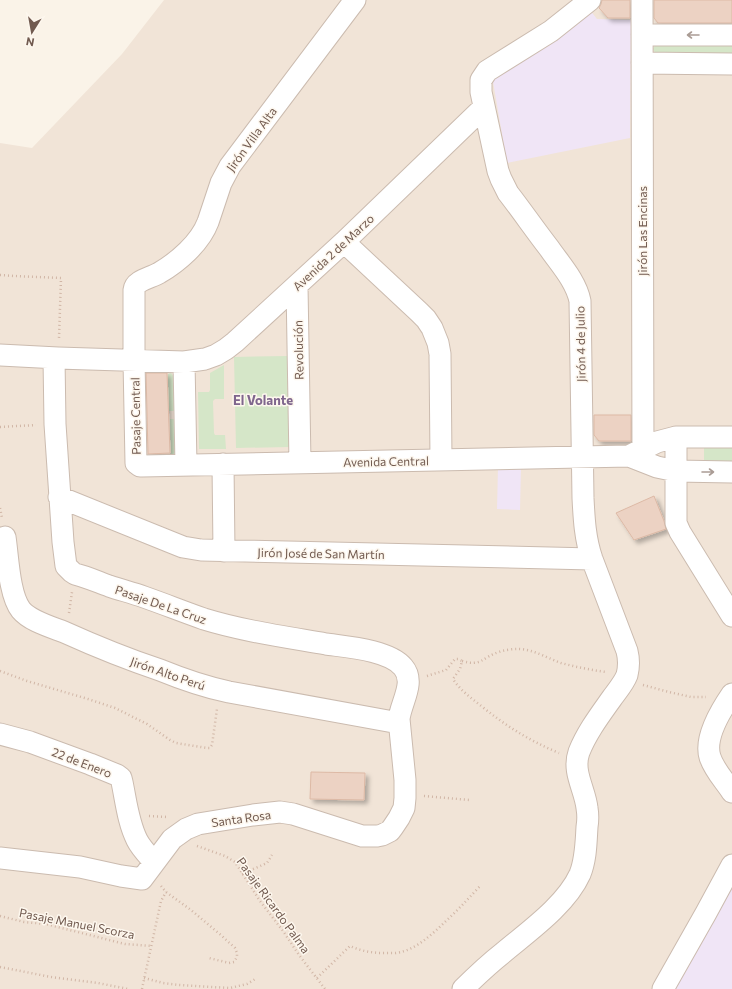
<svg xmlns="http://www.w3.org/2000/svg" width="732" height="989" viewBox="0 0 732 989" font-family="Commissioner,sans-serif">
  <defs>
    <filter id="shadow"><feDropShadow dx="3.5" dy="3.5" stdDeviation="2" flood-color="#0004"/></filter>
  </defs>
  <rect width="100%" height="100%" fill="#faf3e8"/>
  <path fill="#f1e4d7" d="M164 0H732V989H0V143L32 148 122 54Z"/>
  <path fill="#f0e5f6" d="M589 9 597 19 631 20 630 138 507 163 492 76Z
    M498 467H521L520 510 497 509Z
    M732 881V989H674Z"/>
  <path fill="#d5e6c8" d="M655 45H732V53H655L653 49Z
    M287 356 289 447 236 448 234 357Z
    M224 365V399H215L213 401 214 433 215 435H225L226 449H199L198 392H209L210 390V373Z
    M171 373 174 377V411H169L168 374Z
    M170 419H175V453L173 455H171Z
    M704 445H732V464H704Z"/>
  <path fill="#ecd2c3" stroke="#ddb9a5" filter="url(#shadow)" d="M602 0H630V18H608L599 8 601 4Z
    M654 0H732V23H658L654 18Z
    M146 373H167L170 453 148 454Z
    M594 415H631V441H599L594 435Z
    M654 496 664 521 666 529 634 540 616 513Z
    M311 772 365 773 364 800 310 799Z"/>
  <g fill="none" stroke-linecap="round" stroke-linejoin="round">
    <defs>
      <path id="minor" d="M355 0 230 166 221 183 208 222C200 243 178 262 159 273 151 278 135 280 134 290V361L136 463 140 466H142L629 456 657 467 676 471 732 472
        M642 0 643 461
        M642 35H732
        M642 63 732 64
        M344 242 419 312 426 319 432 328 438 343 440 354 441 460
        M297 286 300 463
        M0 355 58 358 184 362 205 359 216 355 226 349 235 342 344 242 484 107
        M184 362 186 465
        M676 437V523L680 532 732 616
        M631 455 657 442 676 437H732
        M223 464 224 551
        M59 497 173 543 183 547 201 550 592 559
        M5 537C8 556 9 595 21 610 30 621 51 627 64 632 95 646 127 659 160 670 182 679 205 687 229 692L399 723
        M732 694C721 710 704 738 710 757 714 770 725 781 732 792
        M0 734 30 742 90 764 117 775 121 778 122 782C126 801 128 822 137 840 141 848 148 855 154 862
        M0 858 80 867 121 876 142 879 172 839 186 829 198 824 253 815 280 812 293 814 362 836H377L382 835 390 831 393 827 399 818 404 808 405 798V780L399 719C401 702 416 682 403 667 389 650 347 647 326 644 286 637 243 631 204 619 184 612 164 604 144 597 133 593 121 590 109 586 98 582 87 577 75 574L72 572 66 566 63 542 55 424 54 358
        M463 989C476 976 490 963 504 952 529 931 566 905 580 874 586 859 586 843 587 827 588 821 588 814 587 808 585 789 572 772 579 752 587 732 600 715 612 698 617 691 624 683 627 675 629 667 629 659 627 651L592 559C585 539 584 518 583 498L580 301C576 281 560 264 549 248 535 230 522 211 508 193L501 179 498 171 481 92V80L487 71 551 31 590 0
        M663 989 706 913 732 865"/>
    </defs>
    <use href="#minor" stroke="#cbbbaf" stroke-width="23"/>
    <path stroke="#d1b6a6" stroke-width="2.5" stroke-dasharray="1 3" stroke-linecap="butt" d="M0 275 14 276 61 278 59 338
      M0 427 36 425
      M0 508 2 518
      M69 613 72 592
      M462 661C482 667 482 657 499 652 504 650 512 649 518 649 533 649 547 658 561 663 576 667 591 670 606 672
      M0 671 27 681 88 699 115 708 147 724 170 740 176 743 207 748H210L212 745 217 709
      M427 676 446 670 455 659H458L462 661 460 669 453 679C460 690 470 697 480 705 506 726 528 740 559 753
      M643 685 669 692 691 697H706
      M424 796 435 797 470 800
      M149 816 168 817
      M197 846 225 856 235 862 260 901 283 931 299 955 325 989
      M242 874 267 863 272 855
      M161 886 166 892 191 910 222 936 235 948 237 953V957L234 962 229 963 209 958
      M0 916 24 922 46 924 125 944 152 946
      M0 967 51 977 98 983 128 989
      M144 978 163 983 179 985 230 988 247 984 257 978
      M317 978 350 946C361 951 372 953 384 953 388 953 392 953 396 953 416 950 431 935 445 922 457 911 468 899 480 886
      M142 989 161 901 166 892"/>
    <use href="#minor" stroke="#fff" stroke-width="21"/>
  </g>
  <defs><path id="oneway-shaft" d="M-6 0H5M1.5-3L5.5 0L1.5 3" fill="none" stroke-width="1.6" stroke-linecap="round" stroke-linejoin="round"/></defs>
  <g stroke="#aa9c95">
    <use href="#oneway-shaft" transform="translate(693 35) rotate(180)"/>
    <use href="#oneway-shaft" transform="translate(708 472)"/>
  </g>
  <g text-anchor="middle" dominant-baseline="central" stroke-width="3" stroke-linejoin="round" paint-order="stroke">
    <g font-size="12" fill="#715a4f" stroke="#fdf7ee">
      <text transform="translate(251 139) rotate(-54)">Jirón Villa Alta</text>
      <text transform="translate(642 231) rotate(-90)">Jirón Las Encinas</text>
      <text transform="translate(333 252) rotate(-43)">Avenida 2 de Marzo</text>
      <text transform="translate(580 344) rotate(-91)">Jirón 4 de Julio</text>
      <text transform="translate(298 350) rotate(-91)">Revolución</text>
      <text transform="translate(135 416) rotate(-91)">Pasaje Central</text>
      <text transform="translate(386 461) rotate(-1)">Avenida Central</text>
      <text transform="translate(321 553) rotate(1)">Jirón José de San Martín</text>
      <text transform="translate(161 604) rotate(19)">Pasaje De La Cruz</text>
      <text transform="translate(168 673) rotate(19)">Jirón Alto Perú</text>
      <text transform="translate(82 762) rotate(21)">22 de Enero</text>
      <text transform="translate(241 818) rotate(-8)">Santa Rosa</text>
      <text transform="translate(274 905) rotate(54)">Pasaje Ricardo Palma</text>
      <text transform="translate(77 923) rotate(11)">Pasaje Manuel Scorza</text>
    </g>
    <g font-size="13" font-weight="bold" fill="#7f668d" stroke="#fdf7ee">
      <text x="263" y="400">El Volante</text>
    </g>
  </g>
  <g transform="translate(32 32) rotate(191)" stroke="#fdf7ee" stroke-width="3" paint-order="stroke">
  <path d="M0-3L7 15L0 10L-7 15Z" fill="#715a4f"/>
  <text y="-6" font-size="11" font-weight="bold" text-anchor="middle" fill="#715a4f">N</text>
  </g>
</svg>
